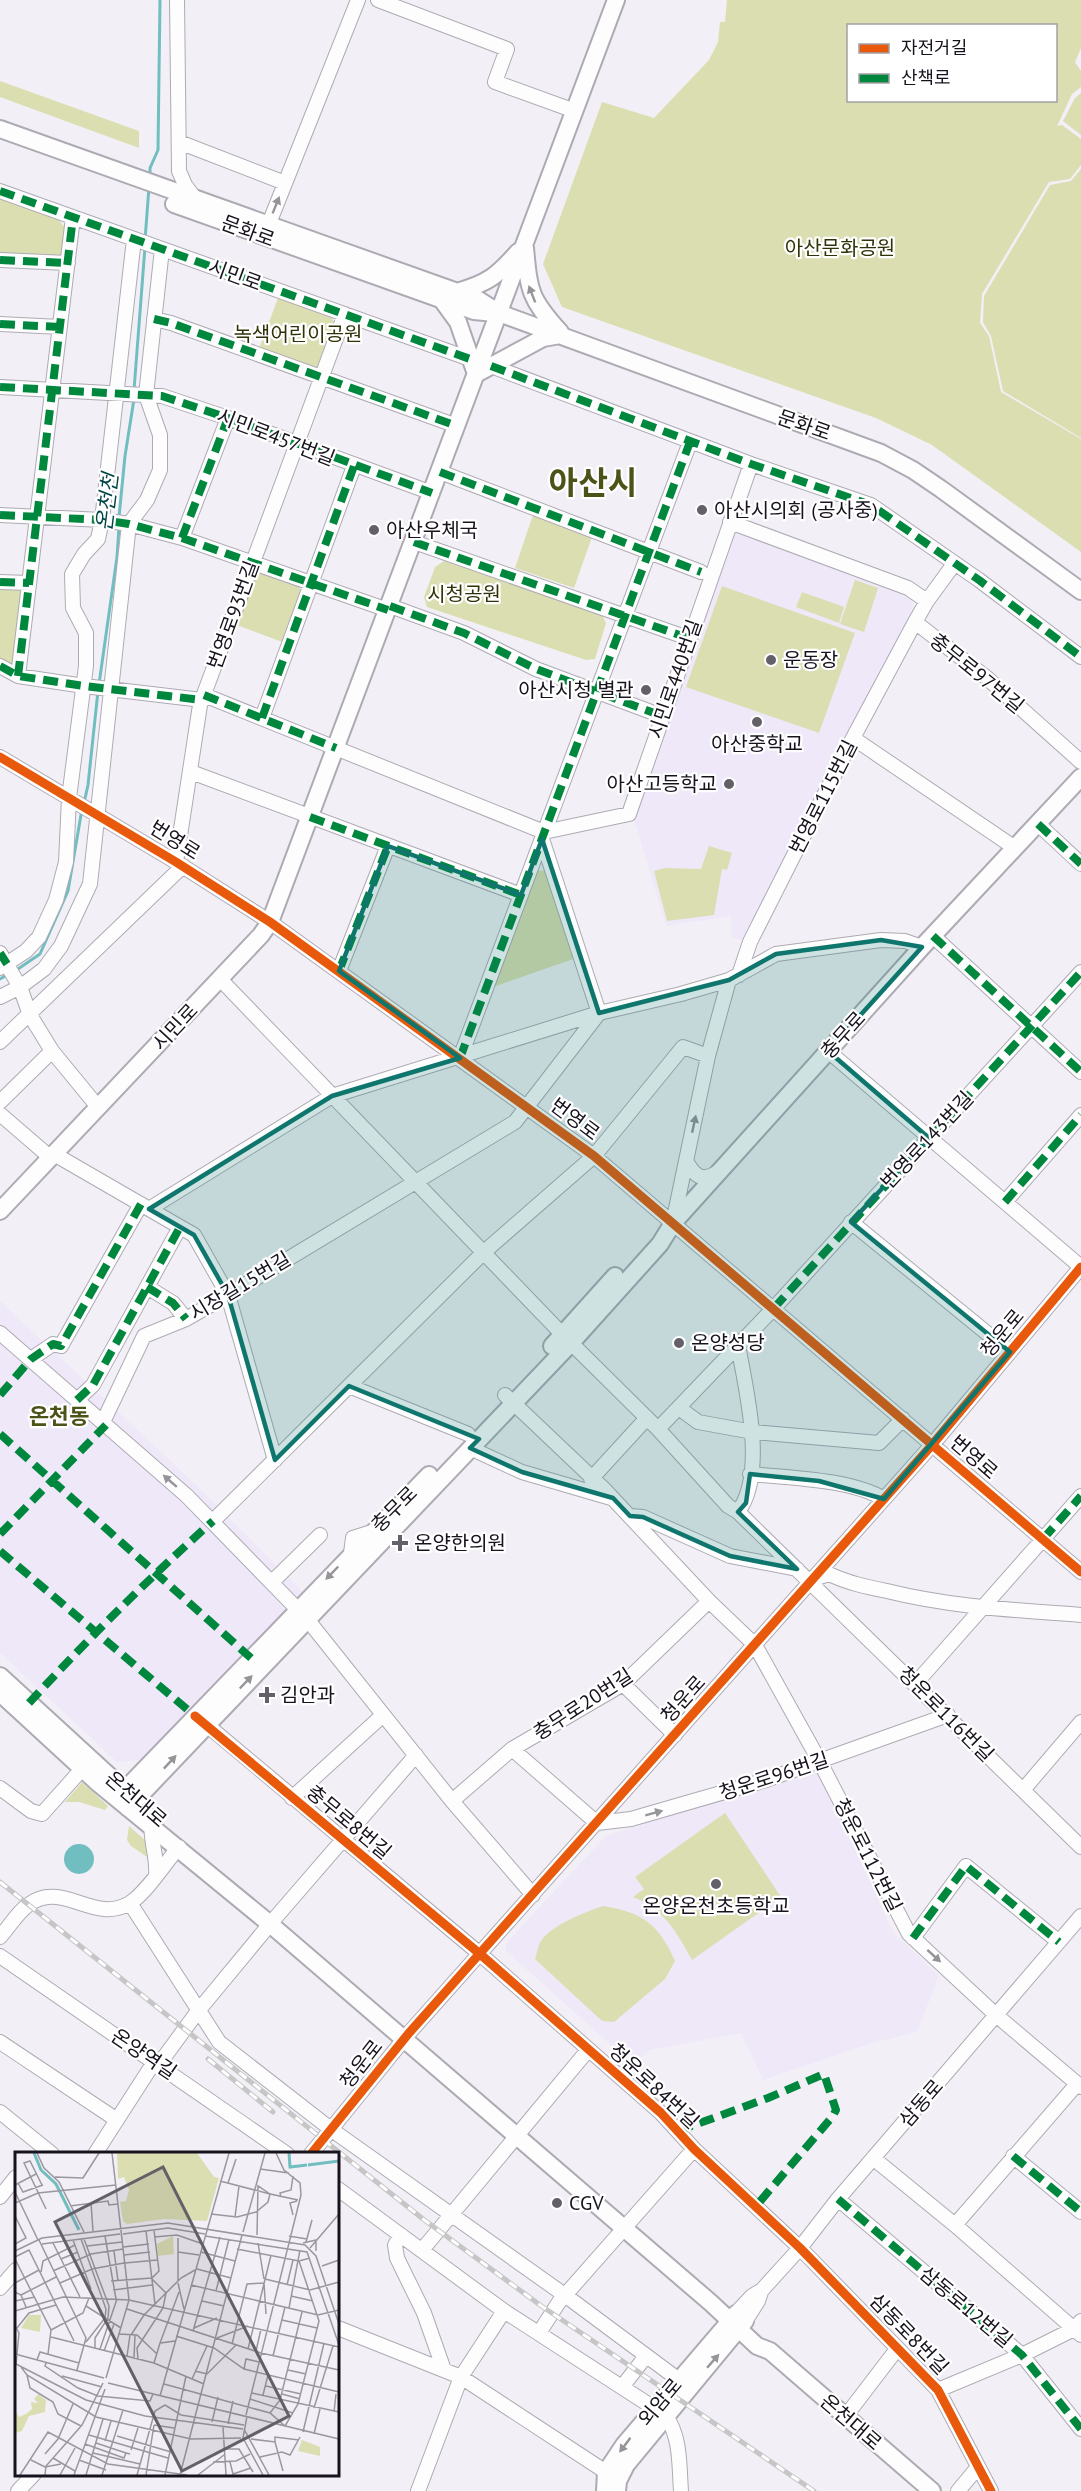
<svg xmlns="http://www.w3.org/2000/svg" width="1081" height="2491" viewBox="0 0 1081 2491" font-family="'PT Sans','Noto Sans KR',sans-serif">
  <rect width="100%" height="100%" fill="#f2f0f6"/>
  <path fill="#eee8f8" d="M738 530 908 594 913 607 905 623 906 632 744 941 731 937V916L666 926 634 819 734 533Z
    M0 1301 196 1485 303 1592 140 1760 117 1762 0 1653Z
    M810 1771 821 1775 893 1932 939 1976 917 2032 872 2043 763 2080 741 2033 650 2050 635 2063 630 2062 506 1951V1943L606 1836Z"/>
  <path fill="#dbdeb1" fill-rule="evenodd" d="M727 0H1081V48L1075 62 1081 71V87L1072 94 1057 126 1062 125 1081 139V165L1070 179 1049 182 982 294 980 323 989 336 1001 392 1081 439V552L932 445 876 418 562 307 543 264 602 102 654 118 709 60 718 42 720 22H725ZM848 26H1056V100H848Z
    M0 81 139 131V148L0 97Z
    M1081 93V135L1063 121 1075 98Z
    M1081 169V438L1003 391 991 336 983 322 984 296 1050 185 1071 181Z
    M0 197 58 219 65 228 63 254 58 259 0 255Z
    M278 298 332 318 334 323 318 367 314 369 259 349Z
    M533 515 592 537 574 588 515 568Z
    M444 561 602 615 606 623 595 659 586 660 427 607 424 597 435 567Z
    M258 571 299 587 303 594 285 643 234 624 252 574Z
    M855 580 878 588 864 632 840 624Z
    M0 586H18L23 592 17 666 0 663Z
    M722 586 855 633 819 733 686 687Z
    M802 592 844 607 839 623 796 607Z
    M709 846 732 853 727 870 722 869 714 915 667 921 654 871 665 868 701 869Z
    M548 870 576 958 493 987 536 871Z
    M82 1782 108 1806 105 1810 79 1802H65Z
    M725 1813 781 1897 692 1960C676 1931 665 1910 633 1897L644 1889 635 1877Z
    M129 1826 146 1841 147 1857 131 1846 127 1840Z
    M603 1906C642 1912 659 1924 675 1961L665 1979 614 2022 602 2021 535 1959C537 1954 538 1946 541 1941 551 1925 586 1912 603 1906Z"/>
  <path fill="#71bec1" d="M64 1859a15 15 0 1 1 30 0a15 15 0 1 1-30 0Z"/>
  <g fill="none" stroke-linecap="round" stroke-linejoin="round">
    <path stroke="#71bec1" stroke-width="3" d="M150 177V168L158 150 160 0
      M145 240 149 187
      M134 390 145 247
      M119 517 125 456 134 399
      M99 684 117 557 119 527
      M84 803 88 785 98 691
      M15 971 40 954 68 891 82 809
      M0 979 9 974"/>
    <defs>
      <path id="minor" d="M177 0 179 171 185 185 196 200
        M378 0 507 49 495 82 575 111
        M179 142 285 183
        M0 191 470 359
        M268 226 358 0
        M0 260 68 263
        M154 319 171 323 457 426
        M0 324 60 327
        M491 366 751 464 871 505 979 580 1081 657
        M0 387 162 396 228 418 432 493
        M440 472 701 572
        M0 515 102 520 129 524 182 538 388 610
        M730 522 908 588 927 601 915 622 987 678 1081 762
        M182 538 228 418
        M414 542 688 638
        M0 582 29 583
        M927 601 954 564
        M390 606 464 633 536 669 662 716
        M0 666 18 676 84 686 202 700
        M18 676 73 217
        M204 695 544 832 629 814 751 464
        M262 718 354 466
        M853 738 1015 848
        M0 757 176 862 270 922 594 1156 1081 1572
        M191 772 521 895
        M1038 824 1081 864
        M542 839 599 1013
        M176 862 200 705 345 314
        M933 936 1081 1072
        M0 953 20 987 30 1015 52 1051 98 1107
        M0 968 26 951 39 937 56 900 66 862 69 798 86 666V633L73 608 72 574 84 554 98 539 102 520 134 239
        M339 971 388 846
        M739 975 750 942 853 738 915 622
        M220 979 563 1335 658 1429 728 1506 738 1512 1081 1847
        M0 997 20 987 44 969 61 946 90 884 129 524 147 500 160 470V435L146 395 162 249
        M0 1042 183 866
        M828 1051 1081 1267
        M460 1058 690 442
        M0 1102 52 1051
        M0 1114 51 1158
        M54 1154 194 1235 228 1295 275 1460
        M686 1161C695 1177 702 1182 718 1172
        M1005 1202 1081 1115
        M149 1209 332 1096 599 1013 681 994 729 980 776 954 881 940 905 941 922 947
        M851 1222 1010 1352
        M673 1223 708 1056 729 980
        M147 1287 173 1303 186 1319
        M0 1333 187 1496 307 1619 452 1801 533 1895
        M738 1345C746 1390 767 1473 738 1512
        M31 1359 53 1344 61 1346 141 1204
        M505 1395 603 1488 709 1601 755 1645 820 1762 909 1934 996 2015 1081 2087
        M77 1400 93 1385 180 1227
        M679 1408 698 1422 753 1432 879 1443 903 1419
        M103 1422 144 1336 186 1319 228 1295 515 1122 599 1013
        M658 1429 774 1308 1081 972
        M468 1434 349 1386 484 1252 594 1156 683 1047 708 1056
        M470 1448 522 1472 611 1498
        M750 1474C790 1478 850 1479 884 1499
        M591 1479 646 1419
        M630 1516 643 1517 730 1556 797 1569
        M213 1521 349 1386
        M351 1553 353 1538 372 1532
        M813 1579 829 1574C848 1583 867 1587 887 1591 951 1607 1016 1610 1081 1615
        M272 1582 320 1535
        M916 1683 1081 1496
        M623 1684 675 1735
        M201 1720 480 1954 661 2113 694 2149 800 2248 938 2390 991 2491
        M512 1749 597 1823 631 1819 766 1780 948 1715
        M0 1788 31 1811 42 1814 82 1769
        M1023 1790 1081 1722
        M292 1798 383 1715
        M452 1801 512 1749 623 1684 709 1601
        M154 1816C147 1834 158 1855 156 1875
        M130 1903 219 2042 332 2130 566 2296 679 2380
        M0 1937C9 1927 17 1913 28 1905 62 1879 94 1925 130 1903 147 1892 165 1863 179 1847
        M913 1938 966 1866 1059 1942
        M0 1956 287 2154
        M0 2042 117 2120
        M0 2112 52 2154
        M95 2154 149 2070 165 2056 198 2011 270 1924 416 1755
        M311 2154 409 2033 932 1445 1081 1267
        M1013 2156 1081 2212
        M873 2158 955 2225 1081 2335
        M338 2189 504 2311 654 2408
        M0 2197 16 2177
        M838 2199 1022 2355 1081 2429
        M955 2225 1077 2084
        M401 2235 395 2245 397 2258 424 2313 444 2370
        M422 2250 588 2050
        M0 2288 16 2270
        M737 2312 752 2296 762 2290 800 2248 838 2199 1081 1916
        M746 2320 758 2301 761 2292
        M338 2328 461 2377 606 2472
        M539 2333 559 2302 694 2149
        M622 2387 646 2356
        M938 2390 1022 2355 1074 2329 1081 2321
        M666 2416C681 2438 679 2465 681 2491
        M845 2417 897 2349
        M18 2491 34 2474
        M418 2491 461 2377 504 2311
        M958 2491 978 2467"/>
      <path id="major" d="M0 129 477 299 499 313 881 453 913 470 941 489 1081 591
        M174 204 474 311 495 313
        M525 248C529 292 530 299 560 332
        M457 292C488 283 497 276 518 252
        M442 300 458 322 476 374 543 338 560 335
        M0 1211 261 935 270 922 616 0
        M552 1346 615 1276
        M0 1676 130 1795
        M0 1693 98 1783 270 1924 711 2303 757 2346 770 2351 932 2491
        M117 1798 429 1475
        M128 1808 571 1343 660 1244 673 1223 922 947 1081 777
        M605 2491 606 2472 624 2445 736 2314
        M617 2491 618 2481 626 2465 745 2321"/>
    </defs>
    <use href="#minor" stroke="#aeaab3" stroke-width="16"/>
    <use href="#major" stroke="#aeaab3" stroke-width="20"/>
    <use href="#minor" stroke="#fdfdfe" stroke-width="14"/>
    <use href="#major" stroke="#fdfdfe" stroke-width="16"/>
    <defs>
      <path id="rail" d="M0 1882 423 2219 540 2305 814 2491
        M208 2059 273 2112"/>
    </defs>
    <use href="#rail" stroke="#c6c6c7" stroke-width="5"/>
    <use href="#rail" stroke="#fff" stroke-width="3" stroke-dasharray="9" stroke-linecap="butt"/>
    <path stroke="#00873e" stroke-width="8" stroke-dasharray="15 8" stroke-linecap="butt" d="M0 191 470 359
      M0 260 68 263
      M154 319 171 323 457 426
      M0 324 60 327
      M491 366 751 464 871 505 979 580 1081 657
      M0 387 162 396 228 418 432 493
      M440 472 701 572
      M0 515 102 520 129 524 182 538 388 610
      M182 538 228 418
      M414 542 688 638
      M0 582 29 583
      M390 606 464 633 536 669 662 716
      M0 666 18 676 84 686 202 700
      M18 676 73 217
      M204 695 336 748
      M262 718 354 466
      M310 817 521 895
      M1038 824 1081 864
      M933 936 1081 1072
      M0 953 7 964
      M339 971 388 846
      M460 1058 690 442
      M1005 1202 1081 1115
      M147 1287 173 1303 186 1319
      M774 1308 1081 972
      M0 1395 31 1359 53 1344 61 1346 141 1204
      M77 1400 93 1385 180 1227
      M0 1434 251 1658
      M0 1534 106 1425
      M1043 1539 1081 1496
      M0 1551 195 1716
      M29 1703C88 1639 148 1579 213 1521
      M913 1938 966 1866 1059 1942
      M678 2131 768 2098 824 2074 836 2110 833 2116 756 2206
      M1013 2156 1081 2212
      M838 2199 1022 2355 1081 2429"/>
    <defs>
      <path id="cycleway" d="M0 757 176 862 270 922 594 1156 1081 1572
        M195 1716 480 1954 661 2113 694 2149 800 2248 938 2390 991 2491
        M311 2154 409 2033 932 1445 1081 1267"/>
    </defs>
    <use href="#cycleway" stroke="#fff" stroke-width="13"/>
    <use href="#cycleway" stroke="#e8590c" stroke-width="9"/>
  </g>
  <defs><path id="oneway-solid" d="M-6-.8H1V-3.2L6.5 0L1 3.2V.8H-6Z" transform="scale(1.5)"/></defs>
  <g fill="#969399">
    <use href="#oneway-solid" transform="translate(276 205) rotate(-68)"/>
    <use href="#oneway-solid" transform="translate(532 294) rotate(-111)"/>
    <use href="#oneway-solid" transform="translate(694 1124) rotate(-78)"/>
    <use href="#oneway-solid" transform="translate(170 1481) rotate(-139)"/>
    <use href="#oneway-solid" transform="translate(332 1573) rotate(134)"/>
    <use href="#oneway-solid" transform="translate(246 1682) rotate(-46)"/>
    <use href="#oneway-solid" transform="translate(170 1762) rotate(-47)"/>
    <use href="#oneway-solid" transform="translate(654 1813) rotate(-15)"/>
    <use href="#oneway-solid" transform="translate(934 1956) rotate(42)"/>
    <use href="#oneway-solid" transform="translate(713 2361) rotate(-49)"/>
    <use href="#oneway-solid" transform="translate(625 2445) rotate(127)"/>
  </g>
  <path fill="#0f766e" fill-opacity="0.2" stroke="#0f766e" stroke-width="4.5" stroke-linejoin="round" d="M542 839 599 1013 729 980 776 954 881 940 922 947 828 1051 929 1138 851 1222 1010 1352 884 1499 819 1481 750 1474 746 1503 738 1512 797 1569 730 1556 643 1517 630 1516 613 1498 522 1472 470 1448 479 1439 349 1386 275 1460 228 1295 194 1235 149 1209 332 1096 460 1058 339 971 388 846 521 895Z"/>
  <g fill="#646069" stroke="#fff" stroke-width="2">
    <circle cx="702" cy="510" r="6"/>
    <circle cx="374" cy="530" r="6"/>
    <circle cx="771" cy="660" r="6"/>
    <circle cx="646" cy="690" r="6"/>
    <circle cx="757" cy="722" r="6"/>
    <circle cx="729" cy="784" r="6"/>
    <circle cx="679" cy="1343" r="6"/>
    <path d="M397 1534h6v6h6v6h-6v6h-6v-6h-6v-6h6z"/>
    <path d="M264 1686h6v6h6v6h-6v6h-6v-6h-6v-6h6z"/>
    <circle cx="716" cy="1884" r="6"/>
    <circle cx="557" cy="2203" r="6"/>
  </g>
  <g text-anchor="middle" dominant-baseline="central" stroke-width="4.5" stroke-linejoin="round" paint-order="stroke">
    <g font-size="20" fill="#17121d" stroke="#fff">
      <text transform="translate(248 231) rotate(20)">문화로</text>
      <text transform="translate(235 275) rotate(20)">시민로</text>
      <text transform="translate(804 425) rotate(19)">문화로</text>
      <text transform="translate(276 437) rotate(21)">시민로457번길</text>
      <text transform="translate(233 615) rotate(-70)">번영로93번길</text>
      <text transform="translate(977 673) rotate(39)">충무로97번길</text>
      <text transform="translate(675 679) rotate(-71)">시민로440번길</text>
      <text transform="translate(823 797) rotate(-63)">번영로115번길</text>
      <text transform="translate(175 840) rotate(32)">번영로</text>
      <text transform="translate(175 1027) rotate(-47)">시민로</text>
      <text transform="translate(843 1035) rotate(-48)">충무로</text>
      <text transform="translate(575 1119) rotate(37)">번영로</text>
      <text transform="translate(927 1140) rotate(-47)">번영로143번길</text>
      <text transform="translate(240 1286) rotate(-31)">시장길15번길</text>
      <text transform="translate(1002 1333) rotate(-50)">청운로</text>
      <text transform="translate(974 1457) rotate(41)">번영로</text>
      <text transform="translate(394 1509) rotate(-45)">충무로</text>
      <text transform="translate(683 1699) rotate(-48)">청운로</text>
      <text transform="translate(583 1704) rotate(-33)">충무로20번길</text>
      <text transform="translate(946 1714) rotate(45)">청운로116번길</text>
      <text transform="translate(774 1776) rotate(-18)">청운로96번길</text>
      <text transform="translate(136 1799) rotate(41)">온천대로</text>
      <text transform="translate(349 1822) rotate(40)">충무로8번길</text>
      <text transform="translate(868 1855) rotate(63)">청운로112번길</text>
      <text transform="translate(144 2054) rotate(34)">온양역길</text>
      <text transform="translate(361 2064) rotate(-52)">청운로</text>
      <text transform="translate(654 2086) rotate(43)">청운로84번길</text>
      <text transform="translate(921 2103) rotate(-49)">삼동로</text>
      <text transform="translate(966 2307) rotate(40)">삼동로12번길</text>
      <text transform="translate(909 2334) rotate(46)">삼동로8번길</text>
      <text transform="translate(660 2402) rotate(-50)">외암로</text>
      <text transform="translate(851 2422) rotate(41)">온천대로</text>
    </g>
    <g font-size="20" fill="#303208" stroke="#fff">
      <text x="840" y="248">아산문화공원</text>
      <text x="298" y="334">녹색어린이공원</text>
      <text x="464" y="594">시청공원</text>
    </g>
    <g font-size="20" fill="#17121d" stroke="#fff" text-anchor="start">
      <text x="714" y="510">아산시의회 (공사중)</text>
      <text x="386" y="530">아산우체국</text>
      <text x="783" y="660">운동장</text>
      <text x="634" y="690" text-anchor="end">아산시청 별관</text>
      <text x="757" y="744" text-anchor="middle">아산중학교</text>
      <text x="717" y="784" text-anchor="end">아산고등학교</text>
      <text x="691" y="1343">온양성당</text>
      <text x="414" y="1543">온양한의원</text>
      <text x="280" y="1695">김안과</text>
      <text x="716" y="1906" text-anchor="middle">온양온천초등학교</text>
      <text x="569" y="2203">CGV</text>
    </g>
    <g font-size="21" font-style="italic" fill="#004445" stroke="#fff">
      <text transform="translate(107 502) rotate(-83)">온천천</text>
    </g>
    <g font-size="22" font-weight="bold" fill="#4d5318" stroke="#fff">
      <text x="59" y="1416">온천동</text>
    </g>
    <g font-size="32" font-weight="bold" fill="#4d5318" stroke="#fff">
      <text x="593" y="482">아산시</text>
    </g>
  </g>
  <g transform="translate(15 2152)">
    <rect width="324" height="324" fill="#f2f0f6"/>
    <path d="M102 1H182L199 25 204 26 192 69 149 67 112 72 108 69 105 50 111 49 114 38 109 25 103 27ZM158 84 159 102 143 104 142 92ZM14 163H26L25 180 6 176ZM23 242 31 248 30 260 14 264 7 279 0 281V258L4 265 11 262 17 257 16 250 23 251 19 247ZM287 288 305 295V304L283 299Z" fill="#dbdeb1"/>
    <path fill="none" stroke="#71bec1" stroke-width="3" d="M19 1 26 18 41 32 64 78M274 1 275 15 292 13M293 13 324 9"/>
    <path fill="none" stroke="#9a979f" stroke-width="1.5" d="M22 1 29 16 44 30 69 80M245 17 274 21M40 25 68 26 84 1M205 29 255 42M3 31 8 40 28 33M213 31 221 7M0 33 21 22M27 33 15 9 9 11 31 57M0 40 23 88M266 45 265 41 276 38 278 24M0 51 23 41 101 33M76 51 78 79M55 54 93 49 94 53 103 52M196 62 222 65 241 60 253 50 255 42 283 48M278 63 275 51 282 49M0 64 11 86 0 92M220 65 224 34M131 79 140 152M228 80 250 1M108 82 153 76 190 82M242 83 243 34 255 42M90 84 101 147M190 84 292 100 324 193M274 84 292 87M139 85 162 83 188 92M163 86V129M66 87 91 157 90 166 71 190M69 87 94 154 93 166 80 186V196M24 88 71 186 62 218M58 88 76 137M291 90 297 68M38 91 65 145M243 91 249 127M288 91 301 88V99M27 92 105 82M72 94 107 90M108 95 134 92M295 96 324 62M222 97 284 109 295 106M0 99 27 86 153 71 290 93 301 104 324 172M99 99 103 129M163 100 184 103M186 100 220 109M109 103 135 100M0 105 14 98 59 189M0 107 36 178 33 202M46 107 63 100M110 111 142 108M307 114 324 108M182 117 216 126M38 119 76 102 108 97M26 120 28 109 60 93M137 127 151 141M250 127 295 138 324 130M96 129 137 126 144 119 139 78M0 131 24 118M45 131 77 117 109 111M163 131 169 157M176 133 303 163 324 158M272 133 278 108M98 138 137 133M201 139 214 87M0 140 6 143 11 155M6 143 41 125M276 144 298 149M0 149 20 145M187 149 209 154M71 154 106 176M274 156 285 98M112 157 246 201 324 218M0 159 48 145 114 148 324 195M267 168 302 176M0 174 4 181 1 212 71 248 130 264 228 277M2 176 14 161 41 153M179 176 202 166M36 178 68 161 74 146M178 179 205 85M104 182 122 183 142 202M116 183 129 163 166 126 180 118M161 184 199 196 229 217 324 240M36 185 139 211 189 232M202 186 233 174M160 189 145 191 164 140M217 192 232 132 249 131 251 162M85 197 102 147M233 197 256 103M89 199 99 172M241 199 246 177M0 202 89 226M112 204 115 183M258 204 270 155M119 206 120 183M123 207 122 196 148 156 151 141M22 208 25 200 64 211M31 211 30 214 63 236 83 244 135 249 138 242M139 211 145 191M6 215 12 223 81 265 176 287 226 286M229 217 231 207 244 210M273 218 291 222M180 219 192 222 221 193M12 223 15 236 38 250 43 262 66 274M47 224 87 235M91 226 114 148 97 1M177 227 192 194M93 231 324 287M149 232 255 261 270 274 283 252 304 169 284 109M251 234 286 242M237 241 324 260M267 242 285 247M248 243 253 223M145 244 214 1M235 247 278 261M150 253 166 263 229 273M299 256 318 194M319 260 321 242M255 261 265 248 287 160M231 263 286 43 285 31 269 18 261 1M232 264 228 286 248 323M197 270 203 245M213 272 218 249M139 273 159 276M208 275 211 323M229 277 254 323M288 280 309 191M299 282 305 257M74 283 153 306M102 284 156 300M236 287 260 290V285L284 288M90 289 96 269M260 290 268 319M81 291 111 301M70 292 109 306 111 301 115 302M208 297H224L238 320M116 298 123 276M78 301 125 312M30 302 43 287 58 252M245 305 267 300 275 303 285 285M38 306 60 319M16 308 30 315 46 312M64 308 91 318M198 310 221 309 235 302M215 310 218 322 236 316M5 323 33 280 93 312 172 323M30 323 31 314 67 273 88 231M45 323 60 296M59 323 90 237M71 323 88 267M87 323 108 258M122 323 140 259 150 253M131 323 139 273M150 323 171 224M165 323 227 83M183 323 209 303"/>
    <path fill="#646069" fill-opacity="0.15" stroke="#646069" stroke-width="3" d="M148 15 274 264 167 319 40 70Z"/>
    <rect width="324" height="324" fill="none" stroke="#17121d" stroke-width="3"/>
  </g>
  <rect x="847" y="24" width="210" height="78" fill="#ffffff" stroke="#a2a0a5" stroke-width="1.5"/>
  <rect x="859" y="44" width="30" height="9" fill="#e8590c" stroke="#a2a0a5" stroke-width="1.5"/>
  <text x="901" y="54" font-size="18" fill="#17121d">자전거길</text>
  <rect x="859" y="74" width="30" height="9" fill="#00873e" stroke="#a2a0a5" stroke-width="1.5"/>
  <text x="901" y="84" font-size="18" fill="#17121d">산책로</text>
</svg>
